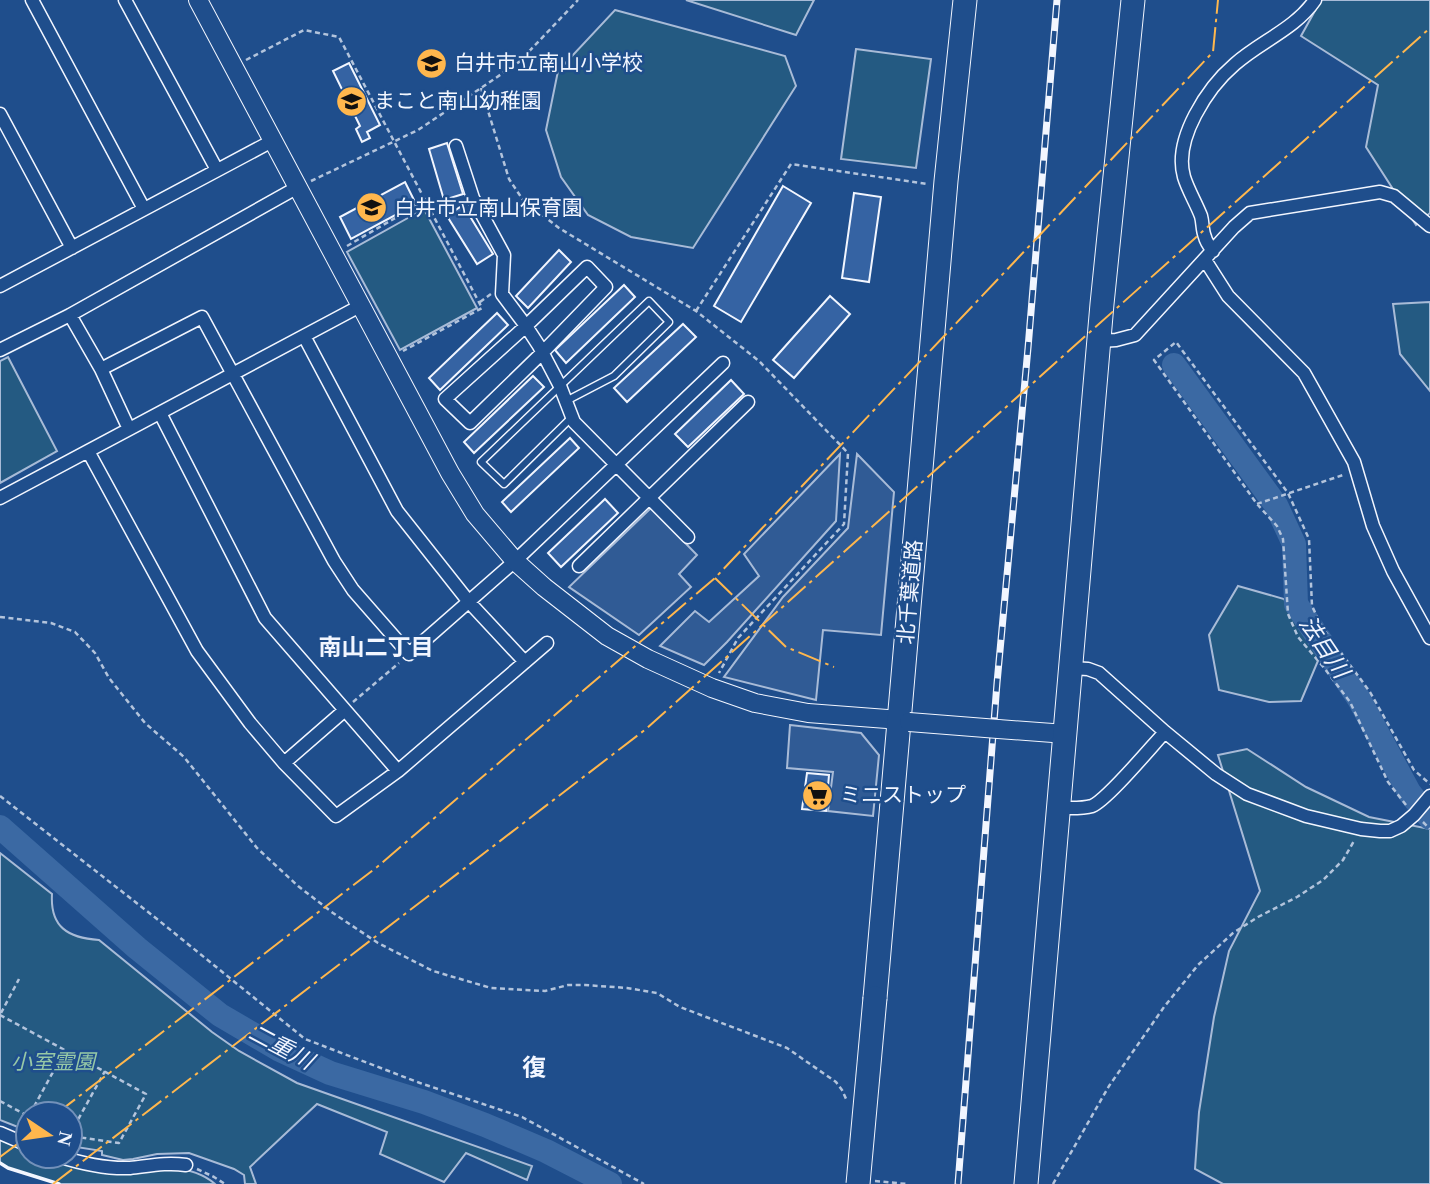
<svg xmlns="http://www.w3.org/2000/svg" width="1430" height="1184" viewBox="0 0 1430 1184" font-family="'Times New Roman','Noto Sans JP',serif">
  <rect width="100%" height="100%" fill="#1f4e8c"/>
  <path fill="#245a82" stroke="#a8bbd7" stroke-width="2" d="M686 0H814L796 35Z
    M1321 0H1430V213L1416 225 1366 147 1378 85 1301 36Z
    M615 10 785 56 796 86 693 248 631 237 588 215 561 177 546 130 558 71Z
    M856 49 931 59 916 168 841 159Z
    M424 209 477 308 400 350 347 252Z
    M1430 302V391L1400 354 1393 304Z
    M8 357 57 451 0 483V361Z
    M1238 586 1284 599 1320 656 1301 701 1269 702 1219 690 1209 635Z
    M1247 749 1306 787 1369 817 1430 829V1184H1223L1195 1169 1199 1112 1214 1017 1229 951 1260 891 1218 755Z
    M0 853 52 894C50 927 68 938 99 940L212 1032 239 1051 297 1083 532 1166 527 1180 466 1153 444 1182 380 1154 387 1132 317 1104 250 1167 256 1184H245L244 1175 234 1169 189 1153 157 1154 133 1159 123 1160 102 1155V1151L70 1146V1114H28V1131L0 1120Z
    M0 1137 28 1149V1156H45L58 1161 170 1167C186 1169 203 1173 215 1184H59L8 1168 0 1163Z"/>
  <path fill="#305b95" stroke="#a8bbd7" stroke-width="2" d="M840 454 836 521 727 642 704 665 660 646 695 611 709 622 759 576 744 554Z
    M857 454 894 492 881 635 823 630 816 700 724 677 783 597 848 528Z
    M651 508 697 555 679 574 691 587 639 635 569 587Z
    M790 725 861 733 879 755 873 816 828 811 833 772 787 768Z"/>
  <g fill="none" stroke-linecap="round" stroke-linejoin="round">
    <path stroke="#3b69a3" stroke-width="24" d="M1174 365 1276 505 1294 544 1296 604 1359 699 1409 792 1430 818
      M0 827 137 948 220 1015 278 1049 330 1073 424 1102 485 1125 546 1151 610 1184"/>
  </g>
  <path fill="#3563a3" stroke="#f2f6ff" stroke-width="2" d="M349 63 380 125 367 132 370 138 362 142 356 129 360 126 333 71Z
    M447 143 463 194 444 200 429 149Z
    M405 182 416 204 351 239 340 217Z
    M783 186 811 203 741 322 714 306Z
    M854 193 881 197 869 282 842 278Z
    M463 205 493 254 477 264 447 216Z
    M559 250 571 262 528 308 516 296Z
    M624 285 635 297 566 363 555 350Z
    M830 296 850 314 794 378 773 360Z
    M497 313 508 325 440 390 429 378Z
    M683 324 696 337 627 402 614 388Z
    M533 376 544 387 474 453 464 442Z
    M731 380 744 394 688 447 675 434Z
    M570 438 579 448 511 512 502 502Z
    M605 499 618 513 561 567 548 553Z
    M807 773 829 775 826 811 802 809Z"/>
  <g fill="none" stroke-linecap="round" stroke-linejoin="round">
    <defs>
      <path id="lane" d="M566 401 614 376 669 322 649 301 481 462 504 484 571 418"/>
      <path id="street" d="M32 0 144 209
        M125 0 217 170
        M0 114 72 248
        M456 146 473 198 504 255 502 294 526 326 539 346 560 386 574 422 688 537
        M1213 251C1210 247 1206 242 1205 237 1202 230 1203 223 1201 216 1196 203 1188 190 1184 177 1173 139 1208 87 1235 64 1261 41 1295 29 1315 0
        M1205 260 1228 296 1304 373 1354 462 1373 526 1393 571 1430 638
        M587 267 606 287 542 353 470 423 445 399 526 326Z
        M0 286 274 140
        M70 315 101 369 129 429
        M304 336 397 511 469 602 525 662
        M1099 341 1116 340 1135 335 1234 227 1250 213 1380 192 1394 196 1430 226
        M0 350 70 315 298 187
        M101 369 202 317 334 561 353 590 409 654 515 561 723 363
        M160 413 265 618 398 771
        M88 451 197 651 250 723 284 763 336 816 398 771 547 643
        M0 498 360 306
        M579 566 748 402
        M1071 668 1088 669 1099 673 1165 732 1216 774 1247 794 1306 816 1361 829 1380 831H1390L1401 826 1414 815 1430 796
        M284 763 345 710
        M1059 808C1070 808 1082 809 1092 806 1107 800 1151 747 1165 732
        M0 1133 28 1145
        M58 1156C80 1163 107 1169 130 1168 149 1166 166 1162 186 1165"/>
      <path id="secondary" d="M198 0 450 473 475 514 515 561 544 587 607 636 648 659 712 688 755 703 808 713 887 719 909 722
        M998 729 1066 734"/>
      <path id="highway" d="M875 998 946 181 965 0
        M1026 1184 1102 304 1133 0"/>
    </defs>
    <use href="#lane" stroke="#f2f6ff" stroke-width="9"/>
    <use href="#street" stroke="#f2f6ff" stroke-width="15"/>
    <use href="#secondary" stroke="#f2f6ff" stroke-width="20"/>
    <use href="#highway" stroke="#f2f6ff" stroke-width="25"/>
    <path stroke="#b3c4dc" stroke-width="2.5" stroke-dasharray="5 3.5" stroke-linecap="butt" d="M246 60 304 30 339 37 482 308 403 351
      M481 88 509 179 523 200 559 228 696 311 759 361 848 453 844 524 738 638 719 673
      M311 181 418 130 481 88 519 62 578 0
      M347 246 426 200
      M480 302 491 294
      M696 311 791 164 927 184
      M1257 504 1343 475
      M0 617 51 623 75 632 95 653 109 678 145 723 184 757 257 848 298 886 333 913 378 943 433 971 491 988 545 991 568 985H585L627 988 657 993 680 1007 787 1048 836 1082 842 1090 847 1101
      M353 702 399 663
      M0 796 157 919 305 1039 420 1083 522 1117 644 1184
      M1406 805 1388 782 1350 702 1325 669 1298 637 1288 614 1283 539 1277 526 1257 504 1154 360 1176 342 1288 493 1309 539 1312 606 1322 627 1370 692 1414 770 1430 784
      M1423 822 1430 829
      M1 1013 19 979
      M0 1015 146 1094 119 1143 70 1136
      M0 1101 28 1116
      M30 1114 65 1050
      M70 1134 105 1071
      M197 1169 214 1177 225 1184
      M875 1181 907 1184
      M1053 1184 1109 1086 1164 1007 1198 965 1233 933 1258 917 1297 897 1323 880 1343 860 1354 841"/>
    <use href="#lane" stroke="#1f4e8c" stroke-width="6"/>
    <use href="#street" stroke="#1f4e8c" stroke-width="12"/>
    <use href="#secondary" stroke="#1f4e8c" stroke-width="18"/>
    <use href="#highway" stroke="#1f4e8c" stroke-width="23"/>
    <defs>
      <path id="rail" d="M958 1184 997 683 1028 348 1057 0"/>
    </defs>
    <use href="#rail" stroke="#f2f6ff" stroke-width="7"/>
    <use href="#rail" stroke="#1f4e8c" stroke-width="4.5" stroke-dasharray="13" stroke-linecap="butt"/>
    <defs>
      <path id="secondary-bridge" d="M909 722 998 729"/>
      <path id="highway-bridge" d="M858 1184 875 998"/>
    </defs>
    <use href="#secondary-bridge" stroke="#f2f6ff" stroke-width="20" stroke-linecap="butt"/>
    <use href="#highway-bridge" stroke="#f2f6ff" stroke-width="25" stroke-linecap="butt"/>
    <use href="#secondary-bridge" stroke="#1f4e8c" stroke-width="18"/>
    <use href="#highway-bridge" stroke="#1f4e8c" stroke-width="23"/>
    <path stroke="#f2f6ff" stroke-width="3.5" d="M0 1163 8 1168 59 1184"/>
    <path stroke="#ffb74d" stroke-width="2" stroke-dasharray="24 5 3.5 5" stroke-linecap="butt" d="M715 578 786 647 834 667
      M56 1114 377 867 715 578 1213 52 1218 0
      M0 1157 28 1136
      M53 1184 646 729 1430 28"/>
  </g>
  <defs>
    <symbol id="school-disc" viewBox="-11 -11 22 22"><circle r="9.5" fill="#ffb74d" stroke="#1f4e8c"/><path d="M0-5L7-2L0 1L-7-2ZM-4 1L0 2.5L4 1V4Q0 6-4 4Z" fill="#111"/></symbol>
    <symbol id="supermarket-disc" viewBox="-11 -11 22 22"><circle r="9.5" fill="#ffb74d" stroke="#1f4e8c"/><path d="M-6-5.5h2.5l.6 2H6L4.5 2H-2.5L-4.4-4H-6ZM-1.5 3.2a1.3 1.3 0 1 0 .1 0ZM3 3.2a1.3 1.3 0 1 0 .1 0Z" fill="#111"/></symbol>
  </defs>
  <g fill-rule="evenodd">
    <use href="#school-disc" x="414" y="46" width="35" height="35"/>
    <use href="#school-disc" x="334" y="84" width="35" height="35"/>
    <use href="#school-disc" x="354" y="190" width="35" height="35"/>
    <use href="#supermarket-disc" x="800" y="778" width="35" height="35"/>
  </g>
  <g text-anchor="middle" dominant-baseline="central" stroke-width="5" stroke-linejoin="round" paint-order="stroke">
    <g font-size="21" fill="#f2f6ff" stroke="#1f4e8c" text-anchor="start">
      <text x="454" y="63">白井市立南山小学校</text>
      <text x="374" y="101">まこと南山幼稚園</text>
      <text x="394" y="208">白井市立南山保育園</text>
      <text x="840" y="795">ミニストップ</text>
    </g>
    <g font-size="21" fill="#f2f6ff" stroke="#1f4e8c">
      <text transform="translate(910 592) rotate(-85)">北千葉道路</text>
    </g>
    <g font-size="21" font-style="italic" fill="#97c8a6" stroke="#1f4e8c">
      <text x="53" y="1062">小室霊園</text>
    </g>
    <g font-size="23" font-weight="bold" fill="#f2f6ff" stroke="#1f4e8c">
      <text x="376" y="647">南山二丁目</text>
    </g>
    <g font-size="23" font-style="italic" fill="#f2f6ff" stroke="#1f4e8c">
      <text transform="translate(1324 647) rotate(56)">法目川</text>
      <text transform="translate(281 1047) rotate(28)">二重川</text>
    </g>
    <g font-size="24" font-weight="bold" fill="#f2f6ff" stroke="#1f4e8c">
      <text x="534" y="1068">復</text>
    </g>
  </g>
  <g transform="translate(49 1135) rotate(103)"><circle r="33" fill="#1f4e8c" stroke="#7391ba" stroke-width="2"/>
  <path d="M0-5L12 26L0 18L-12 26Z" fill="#ffb74d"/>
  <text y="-10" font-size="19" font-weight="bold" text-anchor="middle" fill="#f2f6ff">N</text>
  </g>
</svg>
